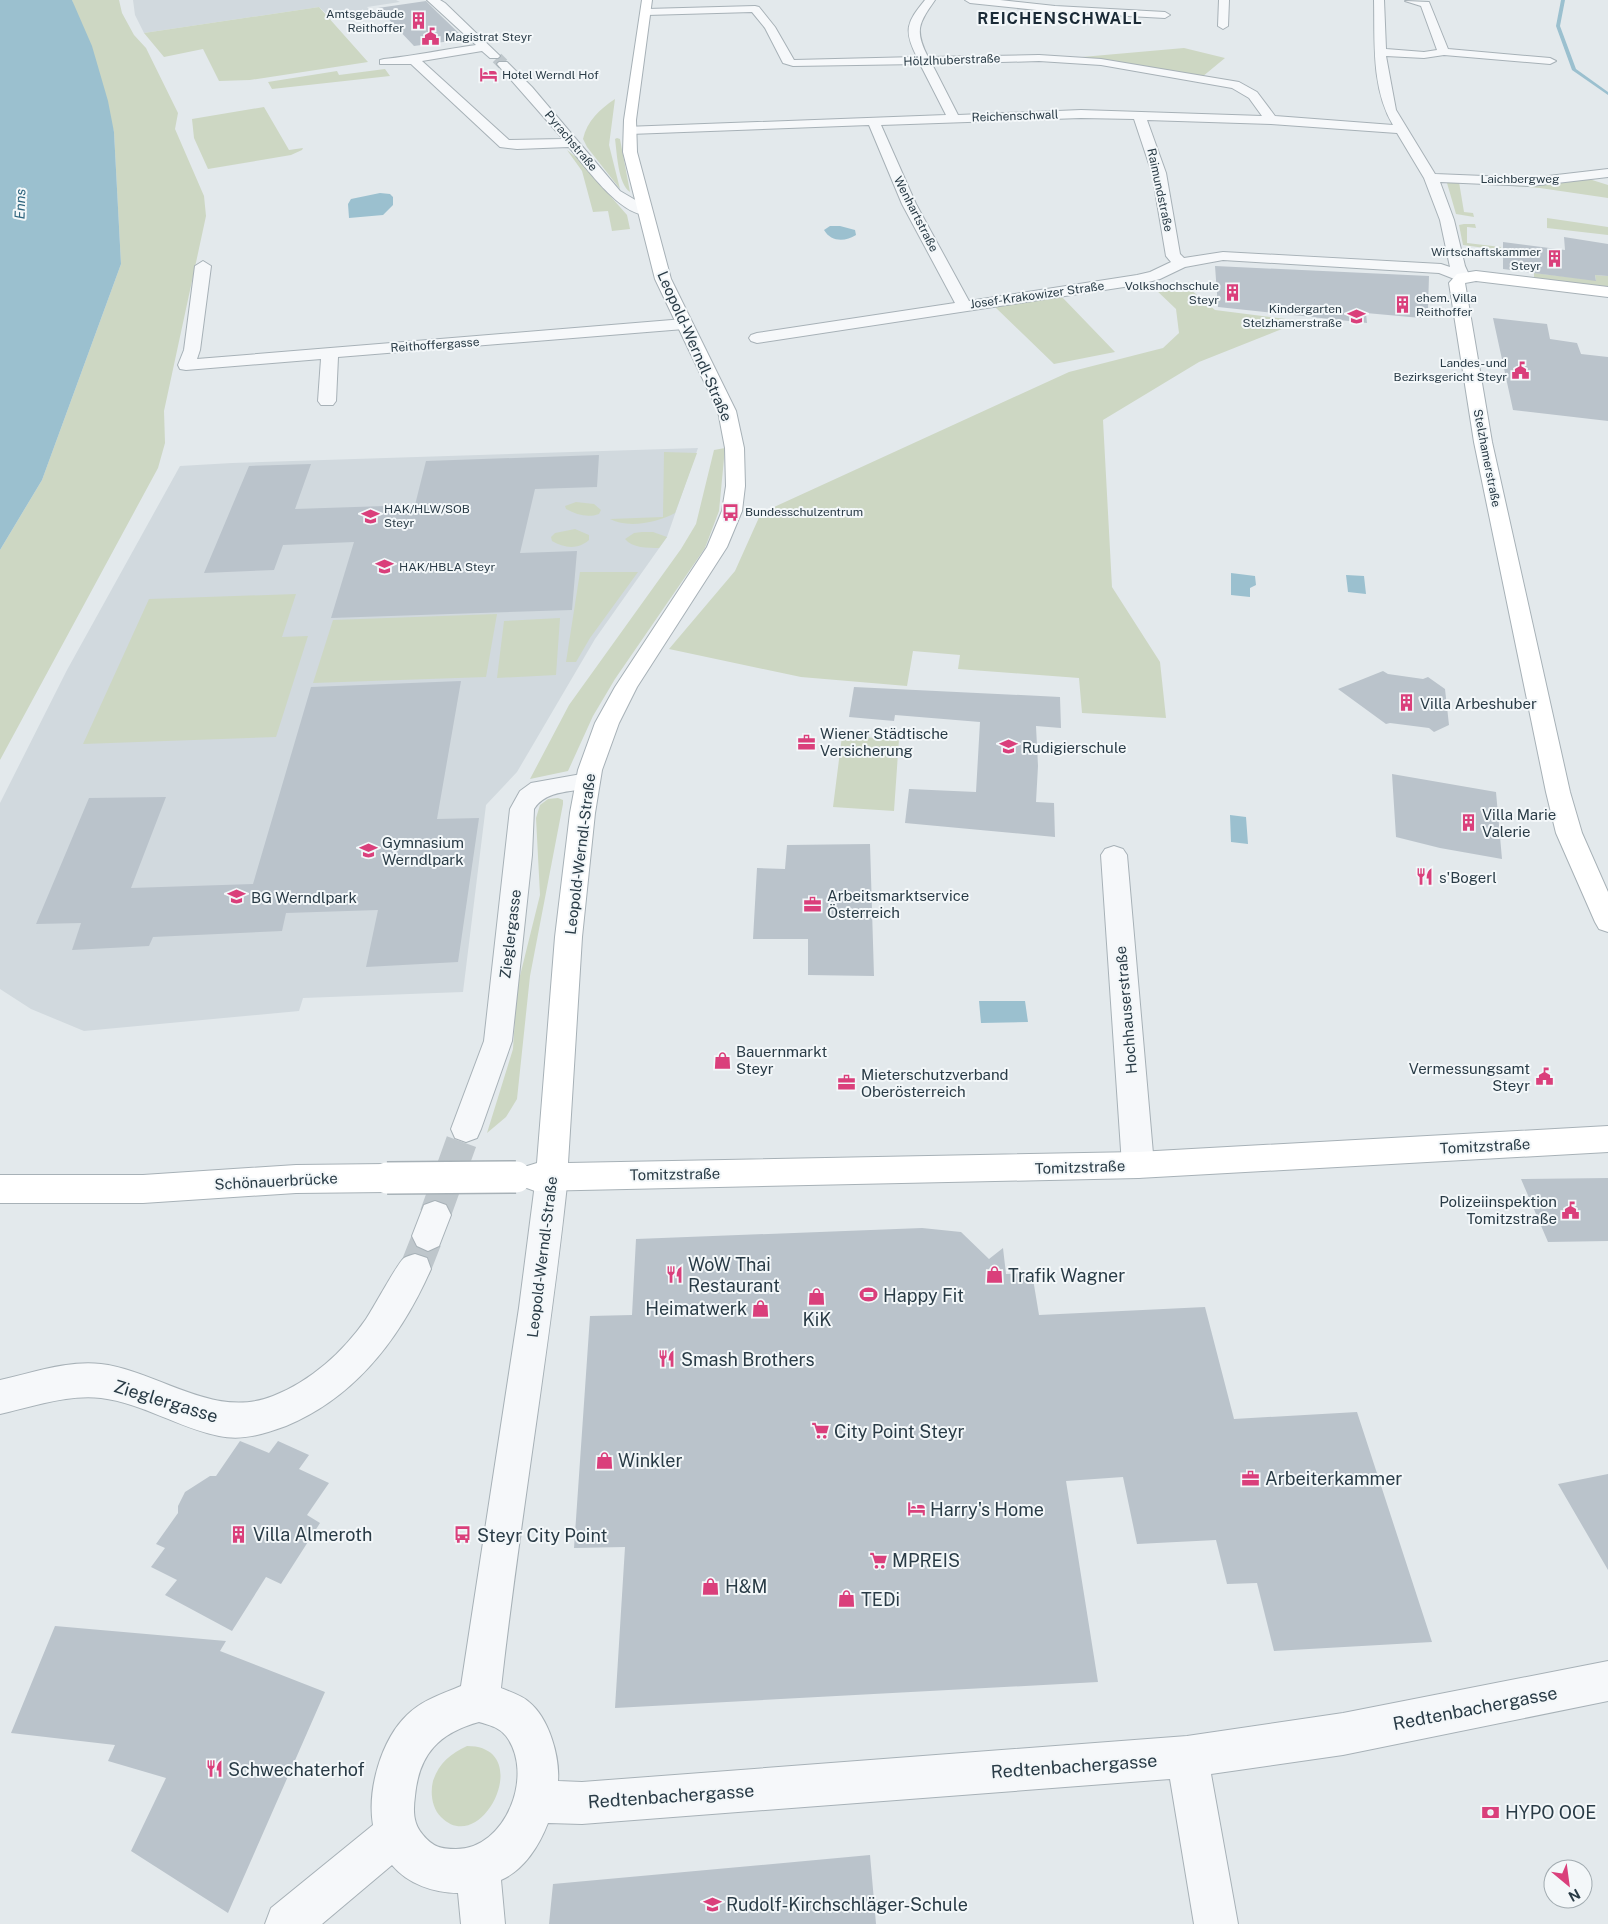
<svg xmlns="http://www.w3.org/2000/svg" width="1608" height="1924" viewBox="0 0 1608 1924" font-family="'Public Sans',sans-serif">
  <rect width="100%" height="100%" fill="#e3e9ec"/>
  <path fill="#d1d9de" d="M133 0H396L400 2 367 7 370 10 329 16 319 7 144 33 135 15Z
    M698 448 667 537 595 639 517 772 486 805 463 992 303 998 299 1011 84 1031 31 1009 0 989V803L67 670 180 466 232 463Z"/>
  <path fill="#cdd7c3" d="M72 0H119L122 13 134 35 146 48 178 113 175 129 204 196 206 216 164 411 165 443 158 468 0 760V550L42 480 121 264 114 132Z
    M319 7 368 62 250 80 219 81 203 49 164 57 144 33Z
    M1184 48 1225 58 1202 77 1082 57Z
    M385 69 390 76 272 89 268 82 337 71 339 75Z
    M615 99 609 145 620 189 587 147 583 139C587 121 600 109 615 99Z
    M264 107 289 150 303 148 302 150 291 155 208 169 194 138 192 119Z
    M617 138 620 139 630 192C618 184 617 153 615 139Z
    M567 150 577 158 627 215 630 229 612 231 608 211 593 212 582 171Z
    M1589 179 1608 185V198L1540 188 1459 182 1464 212 1473 213 1474 217 1456 214 1447 183 1459 182 1543 185Z
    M1547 218 1608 227V235L1547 228Z
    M1464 224H1475L1476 228 1467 227V243L1501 247 1500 250 1463 245 1459 225Z
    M1534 273 1596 280 1595 275 1608 276V287L1534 278Z
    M1185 285 1215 310 1302 321 1199 362 1103 420 1112 587 1160 662 1166 718 1082 713 1079 678 958 669 960 655 913 651 907 686 801 677 669 649 735 571 761 513 1069 372 1163 348 1179 333 1176 309 1154 288Z
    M1062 297 1115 352 1054 364 995 307Z
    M725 448 719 511 705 548 615 679 593 716 568 771 530 779 569 705 681 549 696 524 714 450Z
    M664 452 697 453 675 513C658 522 629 529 610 519L663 517Z
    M576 502 594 504 601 510 599 514C588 518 577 515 566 509L565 506Z
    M575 529 589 535V540C578 550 564 548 552 541L551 537 555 533Z
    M642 532H653L667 537 659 548C648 548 632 548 625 539L634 533Z
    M580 572H638L590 638 576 662H566Z
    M296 594 282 637 308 636 276 737 83 744 149 599Z
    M497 614 486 677 313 683 333 620Z
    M560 618 556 675 497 678 504 621Z
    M842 736 899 739 894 811 833 807Z
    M558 798 563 800V804L530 976 517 1099 506 1117 487 1133 513 1049 517 988 540 895 536 818 540 805 548 799Z
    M467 1746C537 1746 482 1859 441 1817 432 1808 430 1793 433 1781 439 1763 450 1754 467 1746Z"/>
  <path fill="#9bc0cf" d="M0 0H72L92 46 108 101 114 132 121 264 42 480 0 550Z
    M380 193 390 194 393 197V205L383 215 349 218 348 204 351 199Z
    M830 226H840L855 230 856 235C845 242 831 242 824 230Z
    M1231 573 1255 576 1256 585 1250 588V597L1231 595Z
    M1346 575 1364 576 1366 594 1348 592Z
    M1230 815 1246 817 1248 844 1231 842Z
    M979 1001H1025L1028 1022 981 1023Z"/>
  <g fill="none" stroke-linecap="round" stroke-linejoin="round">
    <path fill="#9bc0cf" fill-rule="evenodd" d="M1561 0H1565L1560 26 1576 69 1608 92V95L1572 70 1556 26Z"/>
  </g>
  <path fill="#bac3cb" d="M426 1 438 13 465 39 414 46 378 8Z
    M1564 237 1608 244V276L1595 275 1596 281 1503 269V242L1565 250Z
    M1215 266 1429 276 1428 308 1420 312 1421 318 1366 313 1367 323 1218 307Z
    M1493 318 1547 324 1550 339 1577 343 1581 354 1608 357V421L1513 410Z
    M599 455 597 487 535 489 520 553 577 551 572 610 331 618 354 542 283 545 274 570 204 573 249 466 311 464 295 509 415 505 426 461Z
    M1383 671 1388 674 1423 679 1428 677 1445 689 1449 725 1434 732 1429 728 1390 723 1386 724 1338 689Z
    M461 681 437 819 479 818 458 962 366 967 378 910 286 913 282 931 153 937 149 946 72 950 81 923 36 924 89 798 166 797 131 888 253 884 311 687Z
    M854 687 1060 697 1061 728 1036 726 1038 766 1036 802 1054 803 1055 837 905 823 909 789 976 792 980 722 895 715 894 721 849 717Z
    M1392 774 1496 792 1502 859 1440 848 1396 837Z
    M870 844 874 976 808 975V939H753L757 868 785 869 787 845Z
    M1608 1178V1241L1548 1242 1521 1179Z
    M922 1228 961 1232 989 1259 1003 1248 1006 1274 1032 1273 1039 1315 1205 1307 1234 1419 1357 1412 1432 1642 1274 1651 1257 1583 1227 1584 1216 1540 1137 1544 1123 1477 1066 1481 1098 1682 615 1708 625 1547 574 1548 590 1316 632 1315 636 1239Z
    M240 1441 269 1453 278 1441 309 1455 299 1469 329 1483 307 1515 320 1523 281 1584 266 1577 232 1631 165 1595 177 1580 151 1567 165 1548 156 1544 178 1513V1506L185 1492 210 1476H216Z
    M1608 1474V1570L1558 1484Z
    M55 1626 226 1641 220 1651 325 1692 228 1913 131 1851 166 1778 108 1761 115 1745 11 1733Z
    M870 1855 876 1924H549L553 1884Z"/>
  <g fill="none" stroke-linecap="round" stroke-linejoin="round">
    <path stroke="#bec6cb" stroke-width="12" stroke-dasharray="12 5.5" stroke-linecap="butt" d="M497 58 503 64"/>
    <path stroke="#bec6cb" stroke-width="31" stroke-dasharray="31 16" stroke-linecap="butt" d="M435 1215 466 1129
      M415 1269 428 1236"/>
    <defs>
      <path id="street" d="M427 0H440L445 3 500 56 498 58H490L482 51 422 61 509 140 563 139 497 64 499 62H507L532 87 620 191 649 208 651 211 649 214C623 220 584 165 569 147L517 149 500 147 411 64H380V60L384 59C415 56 445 49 476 45Z
        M925 0H935C919 23 914 30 928 57L1039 55 1101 59 1239 82 1257 92 1275 116 1393 125C1371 88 1375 41 1374 0H1384L1386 49 1424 52 1437 50 1421 6 1405 1 1429 2 1448 49 1550 58 1556 61 1550 64 1444 55 1424 58 1386 56 1396 110 1435 174 1531 178 1608 169V177L1531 186 1440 182 1454 220 1465 266 1470 277 1462 282 1439 273 1223 260 1185 267 1160 279 1137 285 757 343 751 341 749 338 751 335 757 333 955 303 902 204 869 125 630 134 625 133 624 130 625 127 946 115 920 64 793 66 783 63 765 28 752 12 647 15 642 12 647 9 755 6 759 7 775 27 794 60 917 57C903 30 907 22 925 0ZM1039 61 1101 65 1232 88 1249 98 1262 116 1081 110 958 115 932 64ZM1081 118 1134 119 1152 173 1166 256 1171 262 1150 272 1137 275 969 301 916 204 881 125ZM1147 120 1271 124 1397 133 1424 178 1440 220 1450 267 1441 264 1223 252 1184 258 1180 254 1166 173Z
        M965 0H1000L1055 6 1165 12 1170 15 1165 18 1055 12 970 3Z
        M1219 0H1229L1228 26 1223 29 1218 26Z
        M203 261 211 266 200 350 197 359 684 319 692 324 684 329 338 357 336 401 333 405H321L318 401 321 359 186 370 180 369 178 365 184 350 195 266Z
        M587 773 596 775 599 781 596 787C576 792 546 789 534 809L532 855 512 1041 481 1129 477 1138 466 1142 455 1138 451 1129 484 1041 510 809 520 791 531 783Z
        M1114 846 1123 849 1127 855 1154 1165 1149 1175 1138 1178 1127 1175 1122 1165 1101 855 1105 849Z
        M552 1162 563 1166 568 1176C550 1347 520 1517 501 1688 510 1692 521 1695 529 1702 549 1718 560 1757 558 1781L582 1782 1187 1736 1343 1713 1608 1661V1701L1343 1755 1211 1774 1238 1924H1194L1170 1779 582 1824 548 1823C539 1846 524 1870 501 1880L505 1924H461L458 1893C434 1893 408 1884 392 1865L322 1924H265L271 1908 373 1825C367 1790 381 1740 407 1715 422 1700 442 1694 461 1686L519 1308 536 1176 541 1166ZM479 1722C489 1725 499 1727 506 1736 535 1774 506 1849 456 1849 441 1849 433 1847 423 1835 413 1824 413 1811 415 1796 419 1754 439 1733 479 1722Z
        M435 1201 446 1205 451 1215 439 1246 428 1251 417 1246 412 1236 424 1205Z
        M415 1254 427 1258 431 1269C401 1337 356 1397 286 1426 264 1434 243 1441 219 1436 179 1428 142 1403 101 1398 68 1394 32 1407 0 1414V1380C32 1373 68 1360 101 1364 159 1371 213 1420 273 1396 311 1381 343 1352 366 1319 373 1309 398 1262 404 1258 407 1256 412 1255 415 1254Z"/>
      <path id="secondary" d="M642 0H652L636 120 637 152 671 279 736 411 744 448 745 486 742 511 727 547 637 687 619 723 602 770 595 813 582 937 568 1163 1138 1152 1608 1126V1152L1138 1178 535 1191 524 1187 519 1177 524 1167 537 1163 555 937 570 813 578 770 595 723 615 687 707 547 722 511 726 486 725 448 718 411 655 279 623 152 624 120Z
        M1476 271 1608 287V297L1476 281 1465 283 1492 442 1570 792 1582 833 1608 892V932L1599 929 1595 922 1556 833 1546 792 1474 442 1449 283 1457 274Z
        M387 1164 398 1168 403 1178 398 1188 387 1192 296 1193 143 1203H0V1175H143L296 1165Z"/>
    </defs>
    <use href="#street" stroke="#a7b1b7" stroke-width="2"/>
    <use href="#secondary" stroke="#a7b1b7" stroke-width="2"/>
    <use href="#street" fill="#f6f8fa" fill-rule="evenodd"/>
    <use href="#secondary" fill="#fff" fill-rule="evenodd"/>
    <defs>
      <path id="secondary-bridge" d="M387 1178 516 1177"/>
    </defs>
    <use href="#secondary-bridge" stroke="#a7b1b7" stroke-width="34" stroke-linecap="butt"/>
    <use href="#secondary-bridge" stroke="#fff" stroke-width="31"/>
  </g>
  <defs>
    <symbol id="building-bare" viewBox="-9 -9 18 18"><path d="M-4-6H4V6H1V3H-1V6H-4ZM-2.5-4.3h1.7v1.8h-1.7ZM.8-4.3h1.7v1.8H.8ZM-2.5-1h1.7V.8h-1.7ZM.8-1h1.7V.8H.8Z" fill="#da3f7b" stroke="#f3f7f9" stroke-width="2.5" paint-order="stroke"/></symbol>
    <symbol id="civic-bare" viewBox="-9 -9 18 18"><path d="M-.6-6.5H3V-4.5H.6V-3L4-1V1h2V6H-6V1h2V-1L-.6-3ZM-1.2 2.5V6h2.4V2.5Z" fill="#da3f7b" stroke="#f3f7f9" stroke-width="2.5" paint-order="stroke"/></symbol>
    <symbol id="hotel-bare" viewBox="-9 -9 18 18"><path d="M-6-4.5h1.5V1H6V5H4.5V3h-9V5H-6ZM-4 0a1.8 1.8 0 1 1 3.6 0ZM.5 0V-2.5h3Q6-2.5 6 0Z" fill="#da3f7b" stroke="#f3f7f9" stroke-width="2.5" paint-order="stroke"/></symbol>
    <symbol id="school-bare" viewBox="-9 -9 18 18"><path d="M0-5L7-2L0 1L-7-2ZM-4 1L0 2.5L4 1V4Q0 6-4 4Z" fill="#da3f7b" stroke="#f3f7f9" stroke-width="2.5" paint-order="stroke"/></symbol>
    <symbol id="bus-bare" viewBox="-9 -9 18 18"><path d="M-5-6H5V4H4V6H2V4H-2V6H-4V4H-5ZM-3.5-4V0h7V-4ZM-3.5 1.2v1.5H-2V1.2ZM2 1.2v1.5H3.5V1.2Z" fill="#da3f7b" stroke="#f3f7f9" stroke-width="2.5" paint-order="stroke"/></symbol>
    <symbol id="office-bare" viewBox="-9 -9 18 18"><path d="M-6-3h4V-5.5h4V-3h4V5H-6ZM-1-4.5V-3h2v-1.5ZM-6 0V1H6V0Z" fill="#da3f7b" stroke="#f3f7f9" stroke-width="2.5" paint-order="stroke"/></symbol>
    <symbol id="restaurant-bare" viewBox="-9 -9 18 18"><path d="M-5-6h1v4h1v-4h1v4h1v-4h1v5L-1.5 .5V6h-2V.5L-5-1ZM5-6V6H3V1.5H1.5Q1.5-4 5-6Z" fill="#da3f7b" stroke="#f3f7f9" stroke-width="2.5" paint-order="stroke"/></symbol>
    <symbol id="shop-bare" viewBox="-9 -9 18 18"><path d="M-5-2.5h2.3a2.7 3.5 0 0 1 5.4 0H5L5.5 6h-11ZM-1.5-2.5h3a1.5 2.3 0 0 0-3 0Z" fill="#da3f7b" stroke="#f3f7f9" stroke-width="2.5" paint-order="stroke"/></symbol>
    <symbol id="stadium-bare" viewBox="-9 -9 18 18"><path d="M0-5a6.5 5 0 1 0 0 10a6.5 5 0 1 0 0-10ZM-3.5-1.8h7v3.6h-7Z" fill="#da3f7b" stroke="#f3f7f9" stroke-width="2.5" paint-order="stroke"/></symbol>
    <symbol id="supermarket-bare" viewBox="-9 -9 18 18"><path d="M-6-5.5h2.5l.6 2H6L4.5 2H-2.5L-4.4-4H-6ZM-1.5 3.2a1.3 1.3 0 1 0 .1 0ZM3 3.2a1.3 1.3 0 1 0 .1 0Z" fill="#da3f7b" stroke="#f3f7f9" stroke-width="2.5" paint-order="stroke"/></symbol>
    <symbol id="bank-bare" viewBox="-9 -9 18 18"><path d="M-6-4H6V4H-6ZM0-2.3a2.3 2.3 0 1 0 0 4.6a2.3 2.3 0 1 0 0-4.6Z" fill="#da3f7b" stroke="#f3f7f9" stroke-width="2.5" paint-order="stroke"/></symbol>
  </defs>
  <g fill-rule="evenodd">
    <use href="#building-bare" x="406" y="8" width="25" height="25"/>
    <use href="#civic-bare" x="418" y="24" width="25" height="25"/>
    <use href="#hotel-bare" x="476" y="62" width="25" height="25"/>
    <use href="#building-bare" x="1542" y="246" width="25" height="25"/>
    <use href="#building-bare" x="1220" y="280" width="25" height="25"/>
    <use href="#building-bare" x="1390" y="292" width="25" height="25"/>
    <use href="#school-bare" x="1344" y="304" width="25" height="25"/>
    <use href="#civic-bare" x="1508" y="358" width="25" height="25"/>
    <use href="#bus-bare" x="718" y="500" width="25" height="25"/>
    <use href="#school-bare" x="358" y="504" width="25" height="25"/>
    <use href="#school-bare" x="372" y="554" width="25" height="25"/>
    <use href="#building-bare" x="1394" y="690" width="25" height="25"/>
    <use href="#office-bare" x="794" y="730" width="25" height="25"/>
    <use href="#school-bare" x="996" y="734" width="25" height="25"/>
    <use href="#building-bare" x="1456" y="810" width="25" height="25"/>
    <use href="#school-bare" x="356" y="838" width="25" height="25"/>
    <use href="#restaurant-bare" x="1412" y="864" width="25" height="25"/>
    <use href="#school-bare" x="224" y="884" width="25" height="25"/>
    <use href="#office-bare" x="800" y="892" width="25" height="25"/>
    <use href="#shop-bare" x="710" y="1048" width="25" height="25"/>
    <use href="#civic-bare" x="1532" y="1064" width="25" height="25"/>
    <use href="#office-bare" x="834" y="1070" width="25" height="25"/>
    <use href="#civic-bare" x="1558" y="1198" width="25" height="25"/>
    <use href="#restaurant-bare" x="662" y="1262" width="25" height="25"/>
    <use href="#shop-bare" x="982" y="1262" width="25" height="25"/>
    <use href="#stadium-bare" x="856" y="1282" width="25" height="25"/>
    <use href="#shop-bare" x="804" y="1284" width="25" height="25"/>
    <use href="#shop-bare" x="748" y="1296" width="25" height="25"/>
    <use href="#restaurant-bare" x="654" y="1346" width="25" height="25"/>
    <use href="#supermarket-bare" x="808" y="1418" width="25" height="25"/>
    <use href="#shop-bare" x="592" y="1448" width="25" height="25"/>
    <use href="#office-bare" x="1238" y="1466" width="25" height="25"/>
    <use href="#hotel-bare" x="904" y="1496" width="25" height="25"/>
    <use href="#building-bare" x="226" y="1522" width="25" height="25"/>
    <use href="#bus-bare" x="450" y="1522" width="25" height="25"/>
    <use href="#supermarket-bare" x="866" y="1548" width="25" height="25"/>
    <use href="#shop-bare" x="698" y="1574" width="25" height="25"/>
    <use href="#shop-bare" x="834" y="1586" width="25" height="25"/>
    <use href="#restaurant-bare" x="202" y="1756" width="25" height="25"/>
    <use href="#bank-bare" x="1478" y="1800" width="25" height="25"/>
    <use href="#school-bare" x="700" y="1892" width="25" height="25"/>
  </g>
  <g text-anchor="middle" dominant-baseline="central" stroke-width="4" stroke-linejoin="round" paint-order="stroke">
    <g font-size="12" fill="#293b46" stroke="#f3f7f9" text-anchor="start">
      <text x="404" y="14" text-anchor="end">Amtsgebäude<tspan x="404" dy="14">Reithoffer</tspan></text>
      <text x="445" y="37">Magistrat Steyr</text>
      <text x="502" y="75">Hotel Werndl Hof</text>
      <text x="1541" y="252" text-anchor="end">Wirtschaftskammer<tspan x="1541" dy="14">Steyr</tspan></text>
      <text x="1219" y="286" text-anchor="end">Volkshochschule<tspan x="1219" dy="14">Steyr</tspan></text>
      <text x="1416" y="298">ehem. Villa<tspan x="1416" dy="14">Reithoffer</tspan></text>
      <text x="1342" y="309" text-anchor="end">Kindergarten<tspan x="1342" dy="14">Stelzhamerstraße</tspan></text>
      <text x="1507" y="363" text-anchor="end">Landes- und<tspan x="1507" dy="14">Bezirksgericht Steyr</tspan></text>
      <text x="384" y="509">HAK/HLW/SOB<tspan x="384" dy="14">Steyr</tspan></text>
      <text x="745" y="512">Bundesschulzentrum</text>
      <text x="399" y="567">HAK/HBLA Steyr</text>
    </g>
    <g font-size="12" fill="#293b46" stroke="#f3f7f9">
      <text transform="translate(952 60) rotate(-2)">Hölzlhuberstraße</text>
      <text transform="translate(1015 116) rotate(-2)">Reichenschwall</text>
      <text transform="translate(571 141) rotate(50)">Pyrachstraße</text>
      <text x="1520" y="179">Laichbergweg</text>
      <text transform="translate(1160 190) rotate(78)">Raimundstraße</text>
      <text transform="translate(916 214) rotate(63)">Wenhartstraße</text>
      <text transform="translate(1037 295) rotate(-8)">Josef-Krakowizer Straße</text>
      <text transform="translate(435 345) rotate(-4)">Reithoffergasse</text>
      <text transform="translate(1487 458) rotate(79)">Stelzhamerstraße</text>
    </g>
    <g font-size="14" font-style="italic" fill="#2f657e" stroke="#f3f7f9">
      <text transform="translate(20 204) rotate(-88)">Enns</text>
    </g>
    <g font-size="15" fill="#293b46" stroke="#f3f7f9">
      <text transform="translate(695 346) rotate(66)">Leopold-Werndl-Straße</text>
      <text transform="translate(580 854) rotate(-83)">Leopold-Werndl-Straße</text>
      <text transform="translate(510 934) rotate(-83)">Zieglergasse</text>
      <text transform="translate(1126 1010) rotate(-95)">Hochhauserstraße</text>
      <text transform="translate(1485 1146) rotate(-3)">Tomitzstraße</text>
      <text transform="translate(1080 1167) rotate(-2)">Tomitzstraße</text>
      <text transform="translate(675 1174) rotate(-1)">Tomitzstraße</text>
      <text transform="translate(276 1181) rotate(-3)">Schönauerbrücke</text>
      <text transform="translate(542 1257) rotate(-83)">Leopold-Werndl-Straße</text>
    </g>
    <g font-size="15" fill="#293b46" stroke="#f3f7f9" text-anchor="start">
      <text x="1420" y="703">Villa Arbeshuber</text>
      <text x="820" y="733">Wiener Städtische<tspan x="820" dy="17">Versicherung</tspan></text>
      <text x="1022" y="747">Rudigierschule</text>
      <text x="1482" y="814">Villa Marie<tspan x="1482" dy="17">Valerie</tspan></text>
      <text x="382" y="842">Gymnasium<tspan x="382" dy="17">Werndlpark</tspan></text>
      <text x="1439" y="877">s'Bogerl</text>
      <text x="827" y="895">Arbeitsmarktservice<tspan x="827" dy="17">Österreich</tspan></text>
      <text x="251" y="897">BG Werndlpark</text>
      <text x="736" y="1051">Bauernmarkt<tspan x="736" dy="17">Steyr</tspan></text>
      <text x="1530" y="1068" text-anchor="end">Vermessungsamt<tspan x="1530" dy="17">Steyr</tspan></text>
      <text x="861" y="1074">Mieterschutzverband<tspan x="861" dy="17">Oberösterreich</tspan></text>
      <text x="1557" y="1201" text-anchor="end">Polizeiinspektion<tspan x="1557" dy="17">Tomitzstraße</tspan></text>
    </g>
    <g font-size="16" font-weight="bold" letter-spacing="1" fill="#1b2b37" stroke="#f3f7f9">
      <text x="1060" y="18">REICHENSCHWALL</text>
    </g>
    <g font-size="18" fill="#293b46" stroke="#f3f7f9" text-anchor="start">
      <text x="688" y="1264">WoW Thai<tspan x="688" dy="21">Restaurant</tspan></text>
      <text x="1008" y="1275">Trafik Wagner</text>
      <text x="883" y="1295">Happy Fit</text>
      <text x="747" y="1308" text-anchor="end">Heimatwerk</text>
      <text x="817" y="1319" text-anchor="middle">KiK</text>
      <text x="681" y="1359">Smash Brothers</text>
      <text x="834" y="1431">City Point Steyr</text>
      <text x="618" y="1460">Winkler</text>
      <text x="1265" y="1478">Arbeiterkammer</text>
      <text x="930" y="1509">Harry's Home</text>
      <text x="253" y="1534">Villa Almeroth</text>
      <text x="477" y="1535">Steyr City Point</text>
      <text x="892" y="1560">MPREIS</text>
      <text x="725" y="1586">H&amp;M</text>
      <text x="861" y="1599">TEDi</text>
      <text x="228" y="1769">Schwechaterhof</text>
      <text x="1505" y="1812">HYPO OOE</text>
      <text x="726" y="1904">Rudolf-Kirchschläger-Schule</text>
    </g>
    <g font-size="18" fill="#293b46" stroke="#f3f7f9">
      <text transform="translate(166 1401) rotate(17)">Zieglergasse</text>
      <text transform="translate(1475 1708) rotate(-11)">Redtenbachergasse</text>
      <text transform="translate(1074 1766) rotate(-4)">Redtenbachergasse</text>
      <text transform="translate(671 1796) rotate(-4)">Redtenbachergasse</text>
    </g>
  </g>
  <g transform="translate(1568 1884) rotate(151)"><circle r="24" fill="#f3f7f9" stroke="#a2acb1"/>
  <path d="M0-4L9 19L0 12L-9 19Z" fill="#da3f7b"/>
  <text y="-8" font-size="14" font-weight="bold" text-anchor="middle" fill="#293b46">N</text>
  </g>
</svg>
